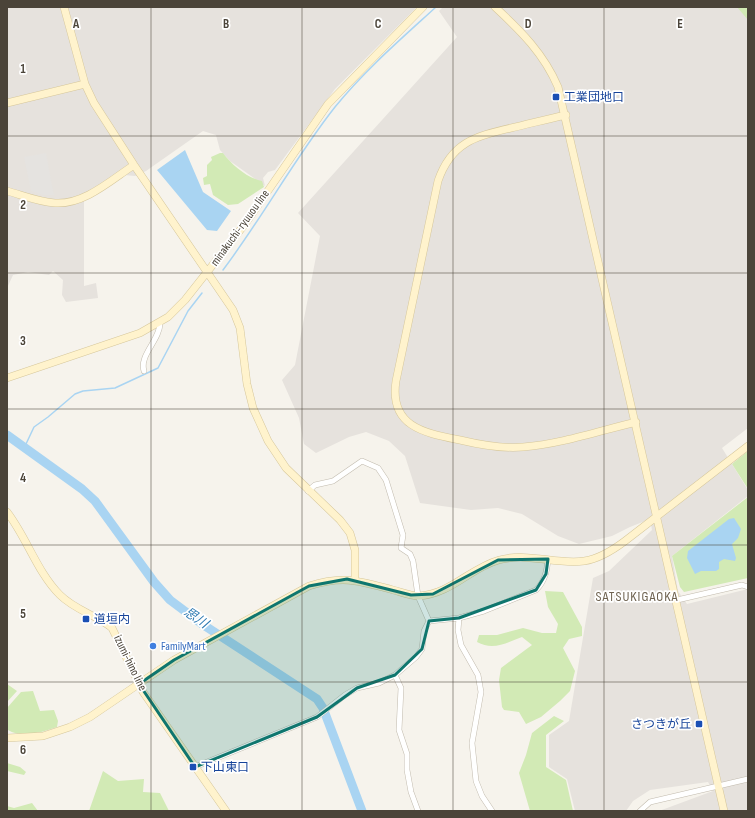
<svg xmlns="http://www.w3.org/2000/svg" width="755" height="818" viewBox="0 0 755 818" font-family="'Sofia Sans Condensed','Noto Sans JP',sans-serif">
  <rect width="100%" height="100%" fill="#f6f3ec"/>
  <path fill="#e6e2dd" d="M7 7H417L335 89 275 170 268 172 263 178 265 186 230 161 220 150 216 135 203 131 146 171 135 176 124 175 84 201V286L96 283 98 298 66 302 62 295 63 280 53 271 49 275 28 272 13 275 7 288Z
    M443 7H748V428L722 448 748 490V496L672 556 678 591 687 604 748 589V811H659L713 791 708 782 650 790 633 801 626 811H575L567 779 549 767V735L569 721 593 578 609 571 652 530 650 519 630 527 612 536 579 544 558 536 522 514 498 508 471 510 420 503 405 456 389 441 366 432 349 437 316 453 304 444 299 418 282 380 295 365 320 236 298 213 457 37 439 11Z"/>
  <path fill="#d2eab5" d="M737 7H748V20Z
    M220 153H223C232 165 247 178 262 181L264 187 238 204 228 205 213 195 210 184 204 185 203 178 207 176V165L212 160 211 157Z
    M748 451V489L732 464Z
    M748 497V578L684 592 680 587 672 556Z
    M545 591 563 592 582 627V636L569 639 563 648 575 671 570 691 560 701 541 717 526 724 519 712 504 710 502 707 499 680 501 668 532 645 522 637C506 643 493 651 477 642L479 635H497L523 628 542 633H556L558 624 548 607Z
    M7 684 17 691 7 702Z
    M33 691 40 711 54 710 58 721 57 727C42 732 22 739 8 730L7 708 21 692Z
    M554 716 564 721 546 735V767L566 780 573 811H530L519 773 526 755 532 733Z
    M7 763 20 767 26 772 24 775 7 771Z
    M103 771 118 781 144 779 143 792 160 793 169 811H89Z
    M32 803 38 811H7V806L14 808Z"/>
  <path fill="#e5e3e0" d="M46 153 52 186 54 195H43L31 191 24 157Z"/>
  <path fill="#a9d4f2" d="M185 150 203 192 231 211 217 231 207 230 157 170Z
    M734 518 741 529 738 538 732 544 736 558 735 561 724 559 719 562V569L716 571H701L695 574 687 558 688 551 729 519Z"/>
  <g fill="none" stroke-linecap="round" stroke-linejoin="round">
    <path stroke="#a9d4f2" stroke-width="1.5" d="M223 270C263 217 294 159 335 107 365 70 401 39 436 7
      M29 451 26 444 34 427 48 417 75 394 83 391 115 388 158 368 188 311 202 293"/>
    <path stroke="#a9d4f2" stroke-width="9" d="M7 435 82 489 95 501 154 582 170 600 202 624 317 699 323 708 362 811"/>
    <defs>
      <path id="street" d="M144 371C139 355 160 340 160 323
        M677 600 742 585 748 587
        M459 618 458 630 461 645 478 675 481 692 472 743 476 781 482 796 492 811
        M429 621 459 618 484 611 536 590C545 581 547 571 548 559
        M395 675 401 688 399 730 407 754V770L411 792 418 811
        M195 767 317 717 345 695 357 688 379 683 395 675 416 657 422 649 424 631 429 621 418 596 413 561 410 554 401 548 403 535 386 480 378 468 362 461 333 481 315 485 308 491
        M640 811 650 802 748 779"/>
      <path id="secondary" d="M64 7 85 84 94 103 134 165 233 310 240 328 247 384 253 408 268 441 286 468 340 520 350 533 355 550V580
        M495 7C521 31 544 54 558 87L724 811
        M7 103 85 84
        M566 115C547 119 529 124 511 128 475 136 451 143 438 181L396 381C389 427 425 433 460 440 481 445 502 449 523 447 561 444 599 431 636 422
        M7 191C22 195 39 202 55 203 84 205 111 180 134 165
        M7 378 140 333 168 317 185 300 245 224 328 104 423 7
        M7 512C27 538 37 572 60 595 75 610 96 615 112 628L143 692 226 811
        M7 738 43 736 70 727 90 717 174 660 309 586C344 575 359 581 393 590 401 592 410 596 419 596 451 594 470 568 499 560 528 552 556 565 584 561 599 559 613 550 625 541L748 446"/>
    </defs>
    <use href="#street" stroke="#c2bbae" stroke-width="6"/>
    <use href="#secondary" stroke="#d6c79b" stroke-width="8"/>
    <use href="#street" stroke="#fff" stroke-width="5"/>
    <use href="#secondary" stroke="#fff3cd" stroke-width="7"/>
  </g>
  <path fill="#0f766e" fill-opacity="0.2" stroke="#0f766e" stroke-width="3" stroke-linejoin="round" d="M548 559 546 574 536 590 459 618 429 621 422 649 395 675 357 688 317 717 195 767 139 684 174 660 309 586 347 579 411 595 433 594 498 560Z"/>
  <path fill="none" stroke="#4b4439" stroke-width="1" stroke-opacity="0.55" d="M151 7V811M302 7V811M453 7V811M604 7V811M7 136H748M7 273H748M7 409H748M7 545H748M7 682H748"/>
  <g fill="#1a4fb4" stroke="#fff" stroke-width="1.5">
    <rect x="552" y="93" width="8" height="8" rx="2"/>
    <rect x="82" y="615" width="8" height="8" rx="2"/>
    <rect x="695" y="720" width="8" height="8" rx="2"/>
    <rect x="189" y="763" width="8" height="8" rx="2"/>
  </g>
  <circle fill="#3f7fe0" stroke="#fff" stroke-width="1.5" cx="153" cy="646" r="4"/>
  <g text-anchor="middle" dominant-baseline="central" stroke-width="3.5" stroke-linejoin="round" paint-order="stroke">
    <g font-size="12" fill="#164399" stroke="#fff" text-anchor="start">
      <text x="564" y="97">工業団地口</text>
      <text x="94" y="619">道垣内</text>
      <text x="691" y="724" text-anchor="end">さつきが丘</text>
      <text x="201" y="767">下山東口</text>
    </g>
    <g font-size="12" fill="#4b4439" stroke="#fff">
      <text transform="translate(240 228) rotate(-54)">minakuchi-ryuuou line</text>
      <text transform="translate(130 663) rotate(64)">izumi-hino line</text>
    </g>
    <g font-size="12" fill="#366cbe" stroke="#fff" text-anchor="start">
      <text x="161" y="646">FamilyMart</text>
    </g>
    <g font-size="13" font-style="italic" fill="#2e7ab2" stroke="#fff">
      <text transform="translate(196 618) rotate(34)">思川</text>
    </g>
    <g font-size="14" letter-spacing="1" fill="#6e6250" stroke="#fff">
      <text x="637" y="596">SATSUKIGAOKA</text>
    </g>
  </g>
  <g font-size="13" text-anchor="middle" font-weight="bold" fill="#4b4439" stroke="#fff" stroke-width="3.5" stroke-linejoin="round" paint-order="stroke">
    <text x="76" y="28">A</text>
    <text x="226" y="28">B</text>
    <text x="378" y="28">C</text>
    <text x="528" y="28">D</text>
    <text x="680" y="28">E</text>
    <text x="23" y="73">1</text>
    <text x="23" y="209">2</text>
    <text x="23" y="345">3</text>
    <text x="23" y="482">4</text>
    <text x="23" y="618">5</text>
    <text x="23" y="754">6</text>
  </g>
  <rect width="755" height="818" fill="none" stroke="#4b4439" stroke-width="16"/>
</svg>
